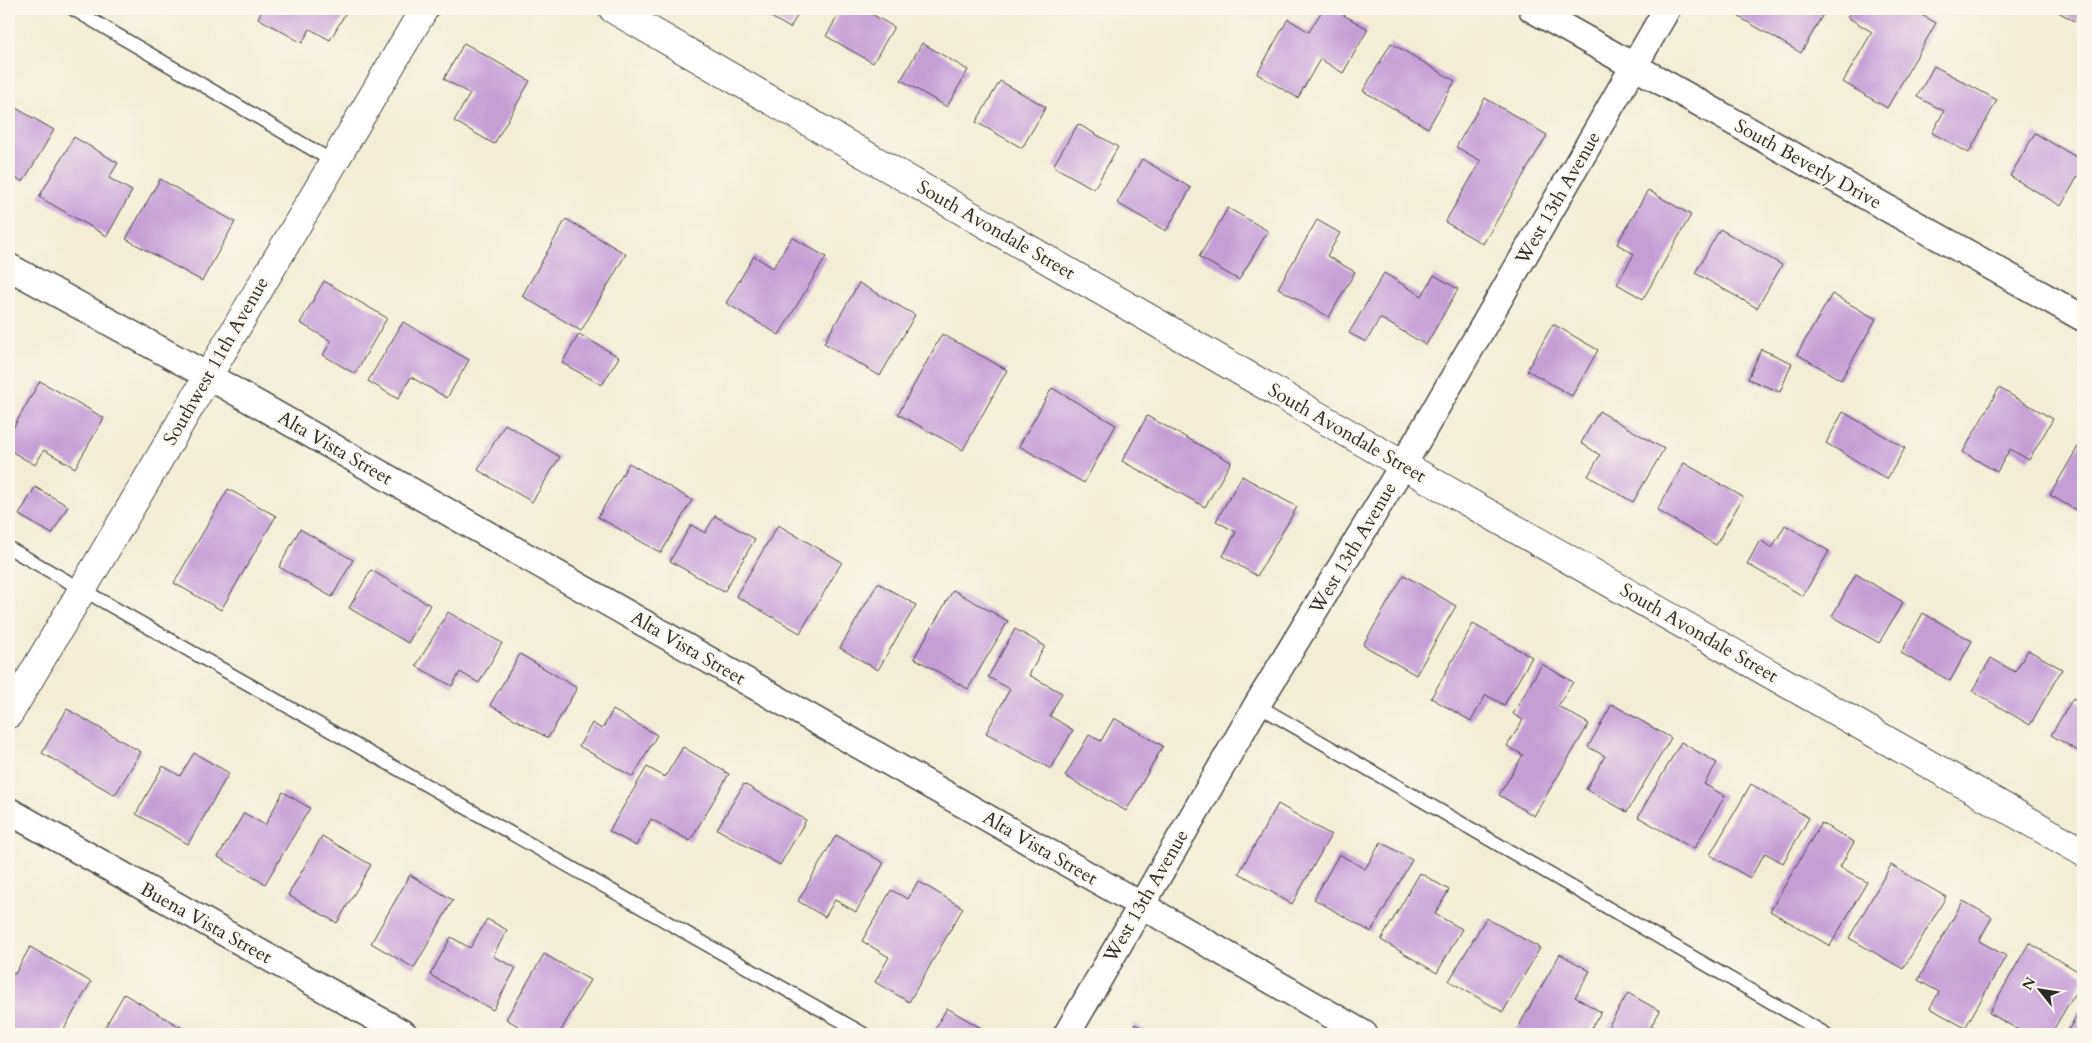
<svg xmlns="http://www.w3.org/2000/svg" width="2092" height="1043" viewBox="0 0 2092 1043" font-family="Cardo,serif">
  <rect width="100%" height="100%" fill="#fbf7ec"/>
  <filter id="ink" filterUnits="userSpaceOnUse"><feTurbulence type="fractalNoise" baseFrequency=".02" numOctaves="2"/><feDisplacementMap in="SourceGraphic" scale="10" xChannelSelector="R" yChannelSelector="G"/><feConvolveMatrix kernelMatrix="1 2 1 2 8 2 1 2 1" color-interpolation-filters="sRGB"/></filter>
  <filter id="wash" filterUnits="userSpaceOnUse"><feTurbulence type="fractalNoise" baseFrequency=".0096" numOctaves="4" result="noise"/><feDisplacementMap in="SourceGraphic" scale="20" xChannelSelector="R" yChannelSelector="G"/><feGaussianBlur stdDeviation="1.12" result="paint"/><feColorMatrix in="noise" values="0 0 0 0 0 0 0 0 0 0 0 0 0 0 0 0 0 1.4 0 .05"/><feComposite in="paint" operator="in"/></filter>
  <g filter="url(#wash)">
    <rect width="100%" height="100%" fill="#f3edd7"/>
    <g id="blocks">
      <path fill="#c49fd6" d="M263 9H348L330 40 310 29 302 43 258 18Z
        M757 9H801L790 28Z
        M842 9H863L894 27 873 63 826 36Z
        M1323 9H1333L1368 29 1343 73 1320 59 1298 98 1257 74 1288 19 1309 32Z
        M1744 9H1826L1801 53 1739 17Z
        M1852 9H1911L1936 23 1887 108 1843 82 1872 32 1847 17Z
        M2053 9H2083L2076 22Z
        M464 43 530 81 494 144 454 121 470 94 444 79Z
        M922 43 968 70 947 107 901 80Z
        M1391 43 1455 81 1428 128 1363 91Z
        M1934 66 1997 100 1969 153 1932 133 1944 111 1917 97Z
        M1000 81 1046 107 1022 148 976 122Z
        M1485 98 1547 135 1483 244 1445 222 1481 161 1456 147Z
        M9 104 54 130 23 182 9 174Z
        M1078 124 1118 147 1094 189 1053 166Z
        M2035 133 2083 161V167L2061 206 2010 176Z
        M74 137 118 163 109 178 132 191 107 236 39 197Z
        M1142 159 1191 188 1166 231 1117 203Z
        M160 179 235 222 202 281 126 239Z
        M1648 190 1691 215 1643 299 1617 284 1634 254 1617 244Z
        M1228 208 1268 231 1239 280 1199 257Z
        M566 219 626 254 581 331 522 296Z
        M1317 220 1340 233 1327 256 1355 272 1329 317 1278 288Z
        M1720 229 1782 265 1757 308 1695 273Z
        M792 237 826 257 779 335 726 303 754 256 773 268Z
        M1384 273 1422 296 1434 275 1458 289 1426 345 1380 318 1366 342 1349 333Z
        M324 281 387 318 355 374 323 355 331 341 300 323Z
        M859 283 915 315 880 376 824 343Z
        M1832 294 1876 319 1841 380 1797 354Z
        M403 322 469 360 447 398 411 377 398 399 368 381Z
        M1553 324 1598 350 1572 396 1527 370Z
        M579 334 619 357 602 385 562 363Z
        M942 334 1007 370 963 450 898 414Z
        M1761 349 1792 363 1780 392 1748 379Z
        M40 381 104 418 75 468 44 450 35 465 9 450V435Z
        M1052 388 1116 425 1084 483 1019 446Z
        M1999 388 2053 419 2029 460 2010 449 1997 472 1963 452Z
        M1599 411 1664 449 1633 502 1588 476 1600 455 1581 443Z
        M1843 412 1905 448 1887 479 1826 443Z
        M1147 416 1231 462 1205 507 1122 461Z
        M505 424 560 457 532 502 478 470Z
        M2083 438V514L2050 495Z
        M629 463 692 500 661 553 598 517Z
        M1684 463 1743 497 1716 545 1657 510Z
        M1242 476 1297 507 1257 576 1223 556 1236 532 1216 521Z
        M35 487 68 506 52 534 19 515Z
        M228 489 276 516 221 610 174 583Z
        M715 516 755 539 724 592 670 561 691 525 705 533Z
        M778 525 842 562 800 633 736 596Z
        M1785 525 1829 551 1803 596 1747 564 1760 540 1772 548Z
        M300 529 353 560 332 597 279 567Z
        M371 570 430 605 408 643 349 608Z
        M1856 574 1903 602 1879 643 1832 616Z
        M1404 575 1456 606 1416 675 1363 645Z
        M878 583 916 605 878 670 840 648Z
        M953 590 1008 621 968 689 914 658Z
        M448 612 502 643 479 683 460 672 452 686 416 666Z
        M1923 613 1972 641 1950 681 1901 653Z
        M1473 624 1532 657 1504 705 1486 695 1471 721 1431 698Z
        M1015 629 1045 646 1029 675 1062 693 1050 716 1073 730 1051 769 986 733 1010 689 988 677Z
        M2028 650 2062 669 2030 725 1972 691 1991 658 2015 672Z
        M520 654 577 688 548 738 490 705Z
        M1542 664 1573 682 1558 706 1589 724 1534 816 1499 795 1523 755 1507 746 1523 720 1513 714Z
        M2073 698 2083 704V754L2051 735Z
        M1612 704 1671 738 1627 812 1586 789 1605 756 1588 747Z
        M67 709 141 752 115 795 42 753Z
        M613 710 657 735 633 777 579 746 592 723 602 729Z
        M1114 718 1163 746 1126 811 1065 776 1089 735 1101 741Z
        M1681 742 1717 763 1704 784 1725 796 1694 849 1638 817Z
        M683 747 729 774 690 841 651 819 636 846 609 831 647 767 665 777Z
        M194 753 229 773 188 844 136 814 163 766 180 776Z
        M744 784 806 820 780 865 717 829Z
        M1751 784 1809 818 1783 863 1765 853 1750 878 1710 855Z
        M283 792 310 808 265 884 218 857 244 813 265 825Z
        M1278 804 1331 835 1292 904 1239 873Z
        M1821 823 1854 842 1840 867 1867 882 1830 946 1770 911Z
        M836 835 884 863 856 912 835 900 825 917 798 901Z
        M322 836 371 865 337 923 288 895Z
        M1381 842 1412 860 1371 932 1314 899 1339 854 1365 869Z
        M1891 865 1946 897 1903 969 1849 938Z
        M1420 873 1449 890 1435 914 1462 929 1437 973 1381 940Z
        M410 875 453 900 414 968 371 943Z
        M918 881 963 908 909 1002 875 982 889 957 862 941 891 890 908 899Z
        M1963 901 1992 917 1979 941 2006 956 1965 1028 1930 1008 1939 992 1918 980Z
        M1486 918 1540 948 1503 1012 1449 981Z
        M487 919 507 930 493 956 516 968 493 1010 430 975 451 937 470 948Z
        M2029 943 2083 974V979L2051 1034H2026L1989 1013Z
        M30 947 91 982 61 1034H9V970L15 974Z
        M544 954 590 980 559 1034H532L506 1019Z
        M1560 954 1590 971 1575 997 1601 1012 1588 1034H1527L1517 1029Z
        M1628 993 1660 1011 1651 1026 1665 1034H1604Z
        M124 994 182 1028 179 1034H101Z
        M2083 1004V1034H2066Z
        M947 1008 991 1034H932Z
        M1135 1024 1152 1034H1130Z"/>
    </g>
  </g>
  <g filter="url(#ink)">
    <use href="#blocks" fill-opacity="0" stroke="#494845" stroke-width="1"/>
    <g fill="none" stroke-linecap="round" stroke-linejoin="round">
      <defs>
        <path id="service" d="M73 9 334 162
          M9 548 864 1034
          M1257 705 1826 1034"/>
        <path id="minor" d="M1532 9 2083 318
          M9 267 208 376 1141 905 1364 1034
          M9 811 404 1034
          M1067 1034 1257 705 1403 465 1667 9"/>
        <path id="tertiary" d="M9 714 424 9"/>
        <path id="secondary" d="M613 9 1403 465 2083 852"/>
      </defs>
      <use href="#service" stroke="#494845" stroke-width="15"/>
      <use href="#minor" stroke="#494845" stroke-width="29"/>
      <use href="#tertiary" stroke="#494845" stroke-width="30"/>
      <use href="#secondary" stroke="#494845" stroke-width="30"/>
      <use href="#service" stroke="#fff" stroke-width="12"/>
      <use href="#minor" stroke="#fff" stroke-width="26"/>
      <use href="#tertiary" stroke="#fff" stroke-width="28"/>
      <use href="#secondary" stroke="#fff" stroke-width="28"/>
    </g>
  </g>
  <g text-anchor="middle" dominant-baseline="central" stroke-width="4" stroke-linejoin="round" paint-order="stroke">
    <g font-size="19" fill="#2b2b2b" stroke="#fbf7ec">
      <text transform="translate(1808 164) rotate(29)">South Beverly Drive</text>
      <text transform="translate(1558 198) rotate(-60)">West 13th Avenue</text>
      <text transform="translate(996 230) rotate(30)">South Avondale Street</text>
      <text transform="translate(216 361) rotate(-60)">Southwest 11th Avenue</text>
      <text transform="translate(1347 433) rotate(30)">South Avondale Street</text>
      <text transform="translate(335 448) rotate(30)">Alta Vista Street</text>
      <text transform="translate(1353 548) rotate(-59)">West 13th Avenue</text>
      <text transform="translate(1699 633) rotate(30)">South Avondale Street</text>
      <text transform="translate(688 648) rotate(30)">Alta Vista Street</text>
      <text transform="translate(1040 848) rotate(30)">Alta Vista Street</text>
      <text transform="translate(1146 896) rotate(-60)">West 13th Avenue</text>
      <text transform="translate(206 923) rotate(29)">Buena Vista Street</text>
    </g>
  </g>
  <rect width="2092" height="1043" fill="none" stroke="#fbf7ec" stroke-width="30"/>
  <g transform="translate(2040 990) rotate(300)" stroke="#fbf7ec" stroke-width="4" paint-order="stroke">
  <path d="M0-4L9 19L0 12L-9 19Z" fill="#2b2b2b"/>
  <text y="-8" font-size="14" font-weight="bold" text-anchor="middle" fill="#2b2b2b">N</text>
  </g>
</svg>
